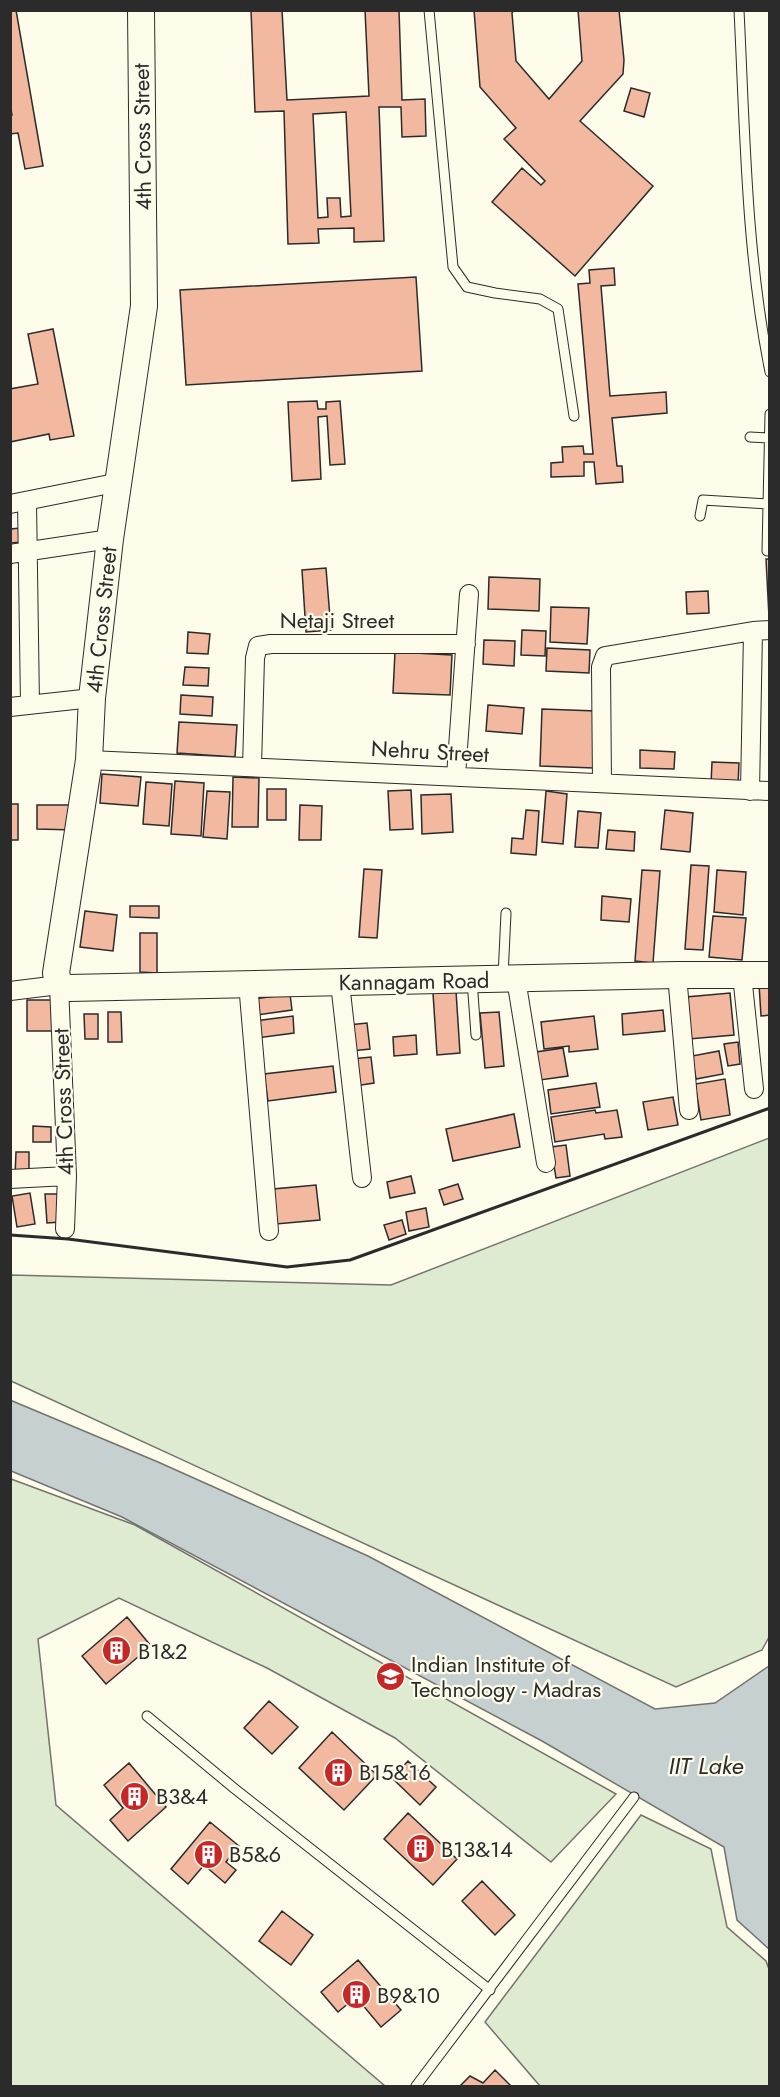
<svg xmlns="http://www.w3.org/2000/svg" width="780" height="2097" viewBox="0 0 780 2097" font-family="Jost,sans-serif">
  <rect width="100%" height="100%" fill="#fdfbea"/>
  <path fill="#deebd1" stroke="#74746e" stroke-width="1.5" d="M769 1138V1637L762 1650 676 1687 11 1381V1275L391 1285Z
    M11 1479 135 1525 616 1794 551 1862 395 1738 267 1668 119 1598 38 1639 56 1805 385 2086H11Z
    M641 1815 711 1849 727 1927 766 1961 770 1972 769 2086H540L485 2022Z"/>
  <path fill="#c7d0d0" stroke="#74746e" stroke-width="1.5" d="M10 1400 158 1462 368 1556 655 1709 715 1703 769 1666V1949L737 1920 724 1847 542 1741 122 1517 11 1471Z"/>
  <path fill="#f2b8a0" stroke="#2b2b2b" stroke-width="1.5" fill-rule="evenodd" d="M10 10H16L43 166 25 169 18 133 10 134V116L12 115 10 104Z
    M251 10H282L287 100 369 96 365 10H399L402 100 425 99 426 136 402 137 401 107H379L384 241 354 242V228L318 229 319 243 288 244 284 111 255 112ZM346 112 351 216 341 217 340 198H327L328 217 318 218 313 114Z
    M474 10H514L512 13 516 61 549 99 582 61 578 10H619L624 60 623 74 580 121 653 186 575 276 492 202 522 168 541 185 545 181 504 139 516 128 480 87Z
    M631 88 650 93 644 117 624 111Z
    M614 268 615 285 601 286 610 396 666 392 667 413 612 418 617 466H622L623 482 596 484 594 462H584V476L551 477V463L563 462 562 447 583 446 584 454H593L578 284 590 283 589 270Z
    M416 277 422 371 186 385 180 290Z
    M53 329 74 436 50 440 49 434 10 442V389L38 384 28 334Z
    M317 401 318 409H326V402L340 401 345 464 330 465 327 416 318 417 321 479 292 481 288 402Z
    M21 528 23 542 10 543V529Z
    M766 559H770V617H769Z
    M326 568 331 630 306 632 302 570Z
    M489 577 540 579 539 611 488 609Z
    M708 591 709 613 687 614 686 592Z
    M551 607 589 608 587 644 550 642Z
    M522 630 546 631 545 656 521 655Z
    M188 632 210 634 208 654 187 653Z
    M484 640 515 641 514 666 483 664Z
    M547 648 590 650 589 673 546 671Z
    M395 652 452 655 450 695 393 693Z
    M185 667 209 668 208 686 183 685Z
    M181 695 213 697 212 716 180 714Z
    M488 705 524 708 522 734 486 731Z
    M542 709 596 711 594 768 540 766Z
    M179 722 237 725 235 757 177 753Z
    M640 750 675 752 674 769 640 768Z
    M712 762 739 763 738 785 711 784Z
    M102 774 141 777 138 806 100 803Z
    M233 777 259 778 258 827H232Z
    M175 781 204 783 201 836 171 834Z
    M146 782 172 784 169 826 143 824Z
    M267 789H286V820H267Z
    M411 790 413 829 390 830 388 791Z
    M207 791 230 792 227 839 203 837Z
    M546 791 567 794 563 844 542 842Z
    M451 794 453 832 422 834 421 795Z
    M10 804H18V840H10Z
    M37 805H74V830L37 829Z
    M300 805 322 806 321 840H299Z
    M526 810 539 811 536 855 511 853 512 838 523 839Z
    M665 810 693 813 690 852 661 849Z
    M578 811 601 813 598 848 575 847Z
    M608 830 635 832 634 851 606 849Z
    M691 865 709 866 703 950 685 949Z
    M364 869 382 870 377 938 359 937Z
    M642 870 660 871 653 963 635 961Z
    M717 870 746 872 743 915 714 912Z
    M602 896 631 899 629 922 601 920Z
    M130 906H159V918L130 917Z
    M85 911 117 915 113 951 80 947Z
    M713 916 746 918 742 960 709 957Z
    M140 933H157V973L140 972Z
    M770 983V1015L761 1016 759 984Z
    M456 991 460 1053 437 1055 433 993Z
    M730 993 734 1035 689 1039 686 997Z
    M290 994 292 1010 257 1015 254 999Z
    M27 1000H55V1031H27Z
    M663 1010 665 1031 623 1035 622 1014Z
    M108 1012H121L122 1042H108Z
    M499 1012 504 1066 485 1068 480 1013Z
    M84 1014H98V1039H85Z
    M293 1016 294 1033 257 1038 255 1021Z
    M594 1016 598 1049 569 1052V1046L544 1049 541 1022Z
    M367 1023 370 1049 351 1051 348 1025Z
    M416 1035 417 1054 394 1056 393 1037Z
    M738 1042 740 1064 728 1066 724 1044Z
    M563 1048 568 1076 540 1080 536 1052Z
    M719 1051 723 1074 696 1079 692 1056Z
    M371 1057 374 1083 355 1086 352 1059Z
    M333 1066 336 1092 268 1101 264 1074Z
    M725 1079 730 1115 701 1120 695 1084Z
    M596 1083 600 1107 551 1114 548 1090Z
    M673 1097 678 1125 648 1130 643 1102Z
    M595 1110 596 1113 617 1110 622 1137 605 1139 604 1134 555 1142 551 1117Z
    M514 1114 520 1147 453 1161 446 1129Z
    M33 1126 51 1127V1142H33Z
    M566 1145 570 1176 556 1178 551 1147Z
    M16 1152H29V1176H15Z
    M411 1176 415 1193 390 1198 387 1182Z
    M458 1184 463 1199 444 1205 439 1190Z
    M316 1185 320 1220 276 1224 273 1189Z
    M30 1193 35 1224 17 1227 12 1196Z
    M45 1194H59L61 1222 47 1223Z
    M426 1208 429 1227 409 1231 406 1212Z
    M402 1220 406 1234 389 1240 384 1225Z
    M127 1617 151 1646 106 1684 82 1656Z
    M269 1701 298 1727 272 1754 244 1728Z
    M332 1732 377 1775 344 1810 299 1768Z
    M408 1761 436 1787 420 1805 392 1778Z
    M129 1763 166 1807 128 1841 110 1820 123 1808 104 1785Z
    M408 1813 457 1859 433 1885 384 1839Z
    M210 1822 239 1846 226 1862 236 1870 225 1883 204 1865 188 1884 171 1869Z
    M482 1881 515 1915 495 1935 462 1901Z
    M282 1911 313 1935 291 1965 259 1941Z
    M358 1960 401 2010 381 2027 356 1997 338 2012 321 1992Z
    M495 2070 511 2086H460L470 2076 483 2083Z"/>
  <g fill="none" stroke-linecap="round" stroke-linejoin="round">
    <defs>
      <path id="lane" d="M429 10 453 267 467 287 495 293 540 299 558 309 574 416
        M739 10C745 131 746 253 770 372
        M750 437 769 438
        M700 516 703 500 770 504
        M767 551 770 414
        M503 977 506 913
        M472 980 476 1035
        M147 1716 235 1789 490 1990
        M416 2086 634 1797"/>
      <path id="street" d="M27 502 30 705
        M10 504 120 482
        M10 554 110 539
        M10 707 92 698
        M89 760 770 791
        M252 767 255 658 258 646 271 644H466
        M456 776 469 594
        M602 782 601 667 605 656 753 631 770 630
        M750 791 753 631
        M677 975 689 1110
        M742 975 754 1089
        M516 979 546 1163
        M248 983 269 1231
        M340 983 362 1178
        M10 991 59 985 67 1176 65 1229
        M10 1179 67 1176"/>
      <path id="secondary" d="M141 10 144 306 110 539 92 698 89 760 56 973 59 985 69 988 677 975H770"/>
    </defs>
    <use href="#lane" stroke="#2b2b2b" stroke-width="11"/>
    <use href="#street" stroke="#2b2b2b" stroke-width="20"/>
    <use href="#secondary" stroke="#2b2b2b" stroke-width="28"/>
    <use href="#lane" stroke="#fdfbea" stroke-width="9"/>
    <use href="#street" stroke="#fdfbea" stroke-width="18"/>
    <use href="#secondary" stroke="#fdfbea" stroke-width="26"/>
    <path stroke="#2b2b2b" stroke-width="3" d="M10 1235 68 1239 287 1267 350 1260 770 1108"/>
  </g>
  <defs>
    <symbol id="building-disc" viewBox="-11 -11 22 22"><circle r="9.5" fill="#c62828" stroke="#fdfbea"/><path d="M-4-6H4V6H1V3H-1V6H-4ZM-2.5-4.3h1.7v1.8h-1.7ZM.8-4.3h1.7v1.8H.8ZM-2.5-1h1.7V.8h-1.7ZM.8-1h1.7V.8H.8Z" fill="#fff"/></symbol>
    <symbol id="university-disc" viewBox="-11 -11 22 22"><circle r="9.5" fill="#c62828" stroke="#fdfbea"/><path d="M0-5L7-2L0 1L-7-2ZM-4 1L0 2.5L4 1V4Q0 6-4 4Z" fill="#fff"/></symbol>
  </defs>
  <g fill-rule="evenodd">
    <use href="#building-disc" x="100" y="1634" width="33" height="33"/>
    <use href="#university-disc" x="374" y="1660" width="33" height="33"/>
    <use href="#building-disc" x="322" y="1756" width="33" height="33"/>
    <use href="#building-disc" x="118" y="1780" width="33" height="33"/>
    <use href="#building-disc" x="404" y="1832" width="33" height="33"/>
    <use href="#building-disc" x="192" y="1838" width="33" height="33"/>
    <use href="#building-disc" x="340" y="1978" width="33" height="33"/>
  </g>
  <g text-anchor="middle" dominant-baseline="central" stroke-width="4.5" stroke-linejoin="round" paint-order="stroke">
    <g font-size="22" fill="#2b2b2b" stroke="#fdfbea">
      <text transform="translate(142 137) rotate(-91)">4th Cross Street</text>
      <text transform="translate(101 620) rotate(-84)">4th Cross Street</text>
      <text x="337" y="620">Netaji Street</text>
      <text transform="translate(430 751) rotate(3)">Nehru Street</text>
      <text transform="translate(414 981) rotate(-1)">Kannagam Road</text>
      <text transform="translate(63 1102) rotate(-92)">4th Cross Street</text>
    </g>
    <g font-size="22" fill="#2b2b2b" stroke="#fdfbea" text-anchor="start">
      <text x="138" y="1651">B1&amp;2</text>
      <text x="411" y="1664">Indian Institute of<tspan x="411" dy="25">Technology - Madras</tspan></text>
      <text x="359" y="1772">B15&amp;16</text>
      <text x="156" y="1796">B3&amp;4</text>
      <text x="441" y="1849">B13&amp;14</text>
      <text x="229" y="1854">B5&amp;6</text>
      <text x="377" y="1995">B9&amp;10</text>
    </g>
    <g font-size="24" font-style="italic" fill="#2b2b2b" stroke="#fdfbea">
      <text x="706" y="1765">IIT Lake</text>
    </g>
  </g>
  <rect width="780" height="2097" fill="none" stroke="#2b2b2b" stroke-width="24"/>
</svg>
